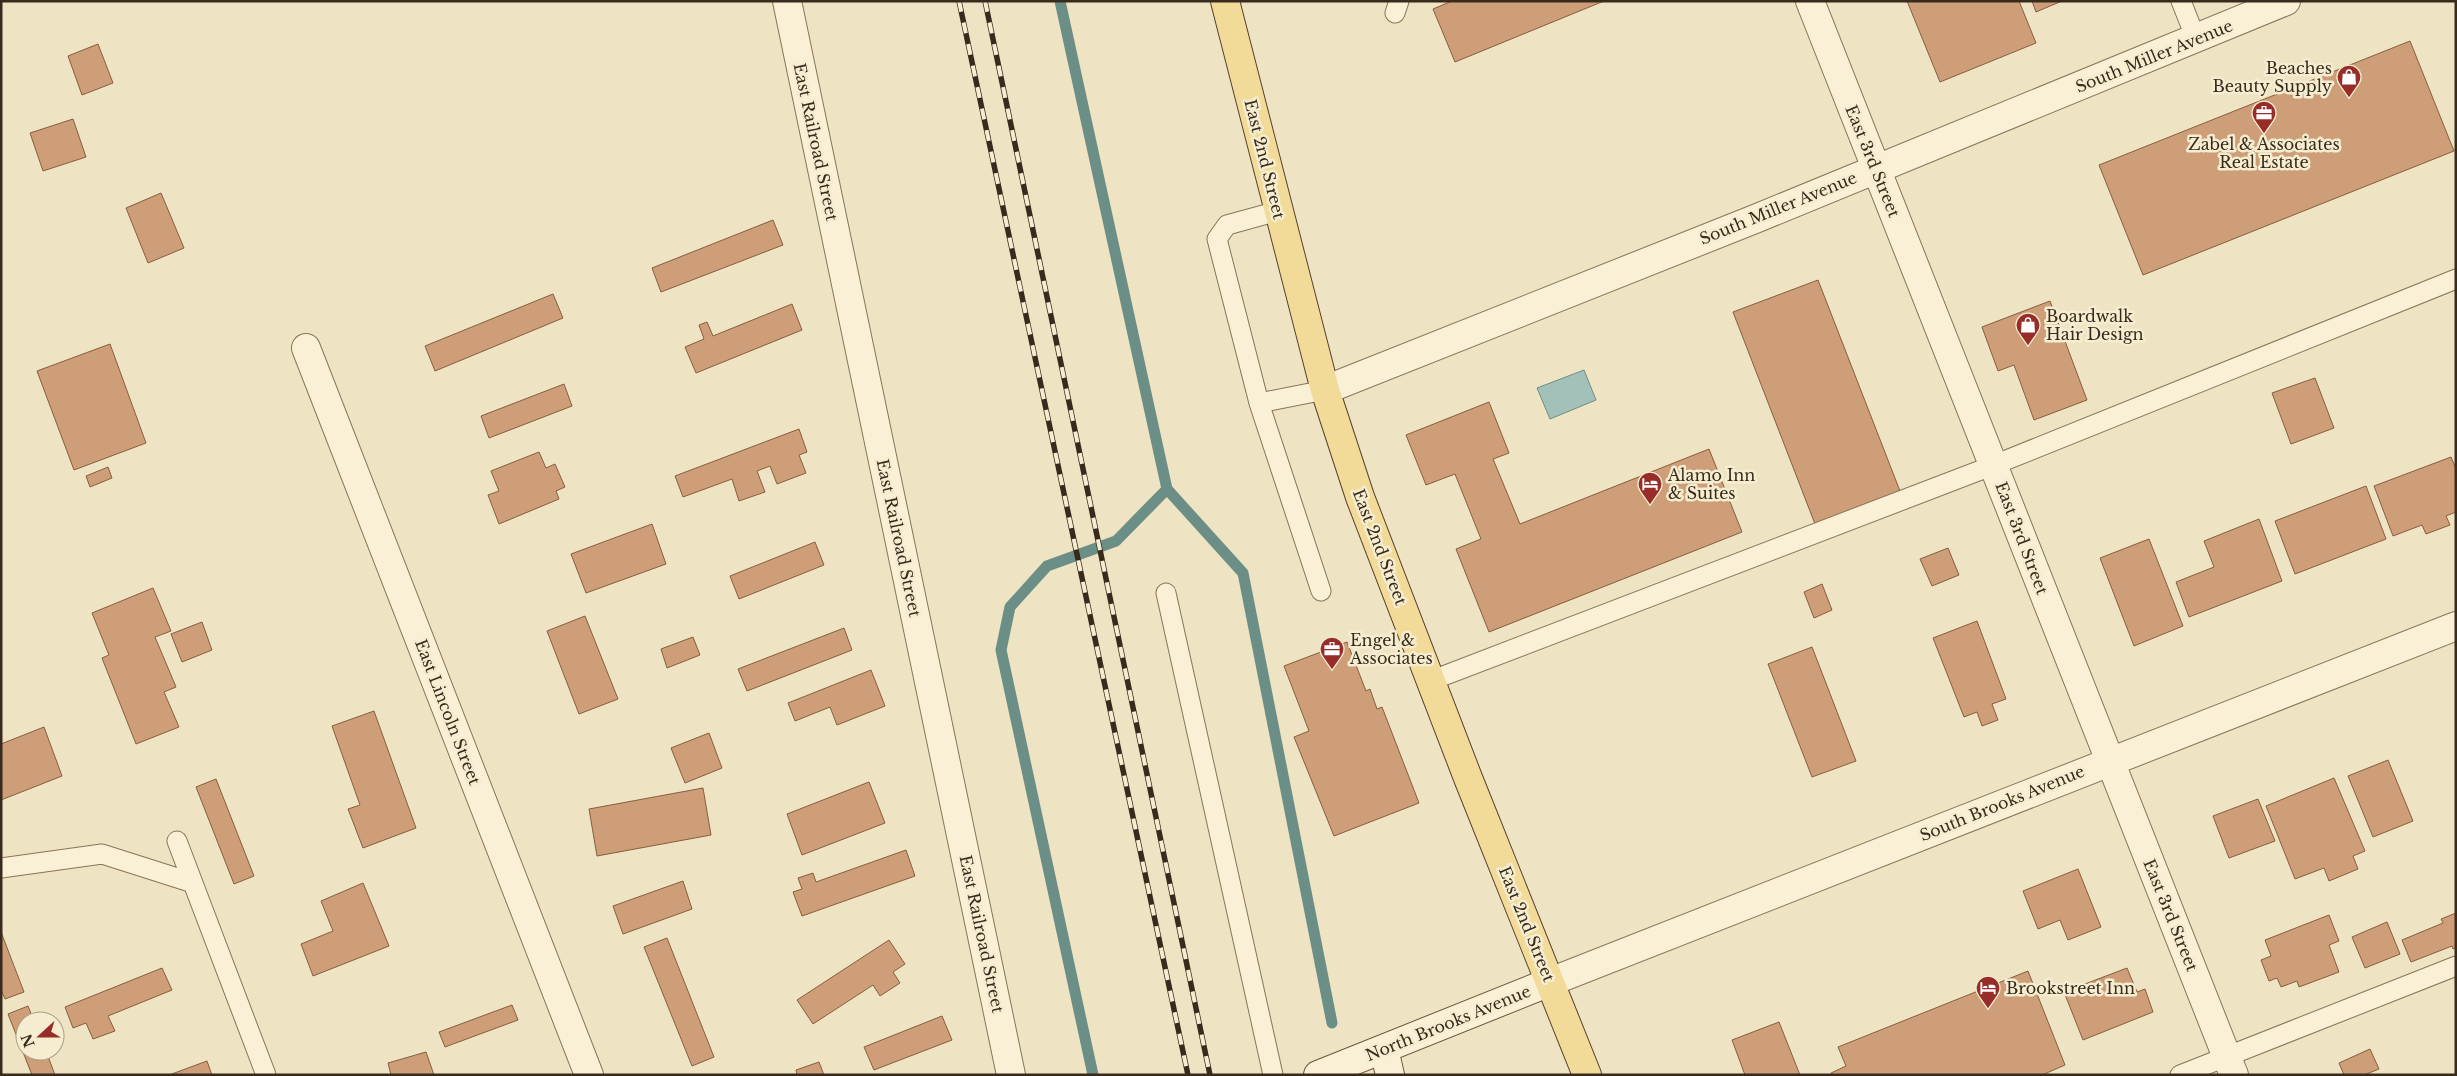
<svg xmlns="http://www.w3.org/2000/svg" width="2457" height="1076" viewBox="0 0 2457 1076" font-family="'Libre Baskerville',serif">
  <rect width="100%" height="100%" fill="#eee3c2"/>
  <path fill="#a4c1b9" stroke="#6b8f87" d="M1584 370 1596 400 1550 419 1537 388Z"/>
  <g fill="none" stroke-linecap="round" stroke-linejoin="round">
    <path stroke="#6b8f87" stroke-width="11" d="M1060 1 1167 489 1116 541 1047 566 1010 607 1001 650 1093 1075
      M1167 489 1243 573 1332 1023"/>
  </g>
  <path fill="#cd9e77" stroke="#875e3e" d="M1452 1H1604L1455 62 1433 9Z
    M1907 1H2019L2036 43 1940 82Z
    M2032 1H2062L2036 12Z
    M2410 41 2454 151 2143 275 2099 165Z
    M98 44 113 83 82 95 68 56Z
    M73 119 86 157 43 171 30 133Z
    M161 193 184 248 148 263 126 208Z
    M773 220 783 245 661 292 652 268Z
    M1818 280 1900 491 1815 524 1733 312Z
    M553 294 563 318 435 371 425 346Z
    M2050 301 2087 400 2034 420 2014 365 1998 371 1982 327Z
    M792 304 802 330 696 373 685 347 704 339 699 325 707 322 713 336Z
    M110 344 146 443 74 470 37 371Z
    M2315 378 2334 428 2291 444 2272 393Z
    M564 384 572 406 489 438 481 416Z
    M1489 402 1509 453 1493 459 1520 524 1709 449 1742 532 1489 632 1456 549 1481 539 1455 474 1426 485 1406 435Z
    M799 429 807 452 799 455 806 473 777 484 770 466 757 471 765 492 739 501 732 479 683 497 675 476Z
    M539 452 546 468 555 464 565 487 556 491 559 499 499 524 488 495 499 491 491 471Z
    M2451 457 2456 469V512L2446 516 2450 525 2426 534 2422 525 2393 536 2374 486Z
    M108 467 112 478 90 487 86 476Z
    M2366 486 2386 539 2295 574 2275 521Z
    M2259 519 2282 581 2189 617 2176 582 2214 567 2204 541Z
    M652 524 666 564 586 593 571 554Z
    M2149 539 2183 626 2134 646 2100 558Z
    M815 542 824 565 739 599 730 576Z
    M1948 548 1959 575 1932 586 1920 559Z
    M1822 584 1832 610 1814 618 1804 592Z
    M153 588 171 631 155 637 176 687 164 692 179 727 136 744 102 658 109 655 92 613Z
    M585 616 618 699 579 714 547 631Z
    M1977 621 2006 699 1992 704 1998 720 1982 726 1977 712 1964 717 1933 638Z
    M202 622 212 650 182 662 171 634Z
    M844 628 852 650 747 691 738 669Z
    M693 637 700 655 667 668 661 649Z
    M1347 642 1366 691 1370 689 1377 709 1382 707 1419 803 1334 836 1294 737 1309 731 1284 666Z
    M1812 647 1856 761 1812 777 1768 664Z
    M871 670 885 706 837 725 830 707 795 721 788 703Z
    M374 711 416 828 363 848 348 809 360 805 332 726Z
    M44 727 62 776 1 800V744Z
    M709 733 722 768 685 783 671 748Z
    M2388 760 2413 821 2373 837 2348 776Z
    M2334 778 2365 851 2353 856 2358 869 2329 881 2324 868 2295 879 2266 806Z
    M216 779 254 876 234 884 196 787Z
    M869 782 885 823 802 855 787 814Z
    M703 788 711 835 597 856 589 809Z
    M2258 799 2275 841 2229 858 2213 816Z
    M906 850 915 876 802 916 793 892 802 889 798 878 813 873 816 882Z
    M2078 869 2101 927 2068 940 2060 920 2038 929 2023 891Z
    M683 881 692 909 623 934 613 906Z
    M363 883 389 946 313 976 301 944 333 931 321 901Z
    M2456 913V948L2453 949 2452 946 2411 962 2402 940 2443 923 2441 919Z
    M2329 915 2339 941 2329 945 2339 972 2299 987 2297 981 2281 987 2277 978 2269 981 2261 960 2271 956 2265 940Z
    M2387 922 2400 954 2365 968 2352 937Z
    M1 932 24 992 5 999 1 990Z
    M667 938 714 1057 692 1066 644 947Z
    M889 940 905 964 893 972 900 983 880 996 873 985 813 1024 797 1000Z
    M162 968 172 990 108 1016 115 1031 93 1039 86 1023 73 1028 65 1007Z
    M2127 968 2137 992 2145 989 2153 1012 2083 1040 2064 992Z
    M2028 971 2065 1065 2042 1075H1832L1831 1073 1846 1066 1838 1047Z
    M512 1005 518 1020 445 1047 439 1032Z
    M28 1006 34 1021H25V1051H46L55 1075H32L8 1014Z
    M942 1016 952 1040 874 1070 864 1047Z
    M1779 1022 1800 1075H1745L1732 1040Z
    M2370 1049 2379 1069 2364 1075H2344L2339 1063Z
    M426 1052 434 1075H391L388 1063Z
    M207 1061 212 1075H169Z
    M819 1062 824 1075H797L796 1070Z"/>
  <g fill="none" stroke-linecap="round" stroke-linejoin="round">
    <defs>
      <path id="lane" d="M2181 1 2196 39
        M1395 13 1399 1
        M1278 211 1227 225 1217 239 1259 403 1321 591
        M1259 403 1325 390
        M1166 593 1273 1075
        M1430 681 1994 465 2456 279
        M177 841 266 1075
        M1 868 102 854 193 883
        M2180 1075 2456 966"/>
      <path id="street" d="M787 1 1011 1075
        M1810 1 2234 1075
        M306 348 589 1075
        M1325 390 1755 219 2286 1
        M1550 982 2456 626"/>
      <path id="secondary" d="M1384 1049 1390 1075
        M1318 1075 1550 982"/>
      <path id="primary" d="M1225 1 1325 390 1360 497 1468 778 1587 1075"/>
    </defs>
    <use href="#lane" stroke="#887459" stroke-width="21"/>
    <use href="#street" stroke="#887459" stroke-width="30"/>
    <use href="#secondary" stroke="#6a553c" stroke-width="30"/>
    <use href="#primary" stroke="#56422d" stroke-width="30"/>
    <use href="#lane" stroke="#f9f0d5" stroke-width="19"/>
    <use href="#street" stroke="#f9f0d5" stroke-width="28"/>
    <use href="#secondary" stroke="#f9f0d5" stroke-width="28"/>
    <use href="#primary" stroke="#f2da99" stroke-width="28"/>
    <defs>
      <path id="rail" d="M959 1 1188 1075
        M985 1 1210 1075"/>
    </defs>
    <use href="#rail" stroke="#382b1d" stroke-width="5.5"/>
    <use href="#rail" stroke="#f6edd1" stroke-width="4" stroke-dasharray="11" stroke-linecap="butt"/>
  </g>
  <defs>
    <symbol id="shop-pin" viewBox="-11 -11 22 30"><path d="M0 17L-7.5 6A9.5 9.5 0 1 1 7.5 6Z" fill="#972c28" stroke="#f6edd1"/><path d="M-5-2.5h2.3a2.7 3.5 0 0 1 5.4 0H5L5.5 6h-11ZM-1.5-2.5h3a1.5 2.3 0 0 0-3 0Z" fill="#fff"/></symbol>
    <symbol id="office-pin" viewBox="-11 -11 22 30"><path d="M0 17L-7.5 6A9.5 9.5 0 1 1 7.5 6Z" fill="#972c28" stroke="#f6edd1"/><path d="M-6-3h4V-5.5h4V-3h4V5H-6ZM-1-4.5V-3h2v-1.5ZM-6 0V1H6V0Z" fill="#fff"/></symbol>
    <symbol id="hotel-pin" viewBox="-11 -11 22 30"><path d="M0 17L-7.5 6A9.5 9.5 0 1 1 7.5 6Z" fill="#972c28" stroke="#f6edd1"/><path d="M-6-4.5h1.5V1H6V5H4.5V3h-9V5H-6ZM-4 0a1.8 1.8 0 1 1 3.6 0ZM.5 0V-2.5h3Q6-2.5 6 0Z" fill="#fff"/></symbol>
  </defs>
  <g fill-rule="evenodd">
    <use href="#shop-pin" x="2335" y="63" width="28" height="38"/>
    <use href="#office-pin" x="2250" y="99" width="28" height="38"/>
    <use href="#shop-pin" x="2014" y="311" width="28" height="38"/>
    <use href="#hotel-pin" x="1636" y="470" width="28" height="38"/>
    <use href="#office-pin" x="1318" y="635" width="28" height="38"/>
    <use href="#hotel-pin" x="1974" y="974" width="28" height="38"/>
  </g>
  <g text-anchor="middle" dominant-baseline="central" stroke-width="5" stroke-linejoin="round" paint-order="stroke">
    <g font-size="16" fill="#382b1d" stroke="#f6edd1">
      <text transform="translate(2154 56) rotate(-22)">South Miller Avenue</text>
      <text transform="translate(816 142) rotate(78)">East Railroad Street</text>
      <text transform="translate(1265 159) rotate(76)">East 2nd Street</text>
      <text transform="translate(1873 161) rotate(68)">East 3rd Street</text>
      <text transform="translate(1778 208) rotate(-22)">South Miller Avenue</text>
      <text transform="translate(899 538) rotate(78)">East Railroad Street</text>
      <text transform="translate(2022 538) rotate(69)">East 3rd Street</text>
      <text transform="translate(1380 547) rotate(69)">East 2nd Street</text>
      <text transform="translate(448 712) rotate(69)">East Lincoln Street</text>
      <text transform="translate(2002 803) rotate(-22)">South Brooks Avenue</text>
      <text transform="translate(2171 915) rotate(68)">East 3rd Street</text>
      <text transform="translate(1527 924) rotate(68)">East 2nd Street</text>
      <text transform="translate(982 934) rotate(78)">East Railroad Street</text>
      <text transform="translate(1448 1023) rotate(-22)">North Brooks Avenue</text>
    </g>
    <g font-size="16" fill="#382b1d" stroke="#f6edd1" text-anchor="start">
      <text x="2332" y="68" text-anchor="end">Beaches<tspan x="2332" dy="18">Beauty Supply</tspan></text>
      <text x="2264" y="144" text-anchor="middle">Zabel &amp; Associates<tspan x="2264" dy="18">Real Estate</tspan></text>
      <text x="2046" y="316">Boardwalk<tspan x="2046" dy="18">Hair Design</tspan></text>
      <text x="1668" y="475">Alamo Inn<tspan x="1668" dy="18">&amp; Suites</tspan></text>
      <text x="1350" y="640">Engel &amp;<tspan x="1350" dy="18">Associates</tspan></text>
      <text x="2006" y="988">Brookstreet Inn</text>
    </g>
  </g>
  <rect width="2457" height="1076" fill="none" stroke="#382b1d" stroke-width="5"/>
  <g transform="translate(40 1036) rotate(249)"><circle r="24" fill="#f6edd1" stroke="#aa9f89"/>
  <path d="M0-4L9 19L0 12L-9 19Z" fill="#972c28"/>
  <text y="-8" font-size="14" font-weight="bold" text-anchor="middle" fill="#382b1d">N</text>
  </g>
</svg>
